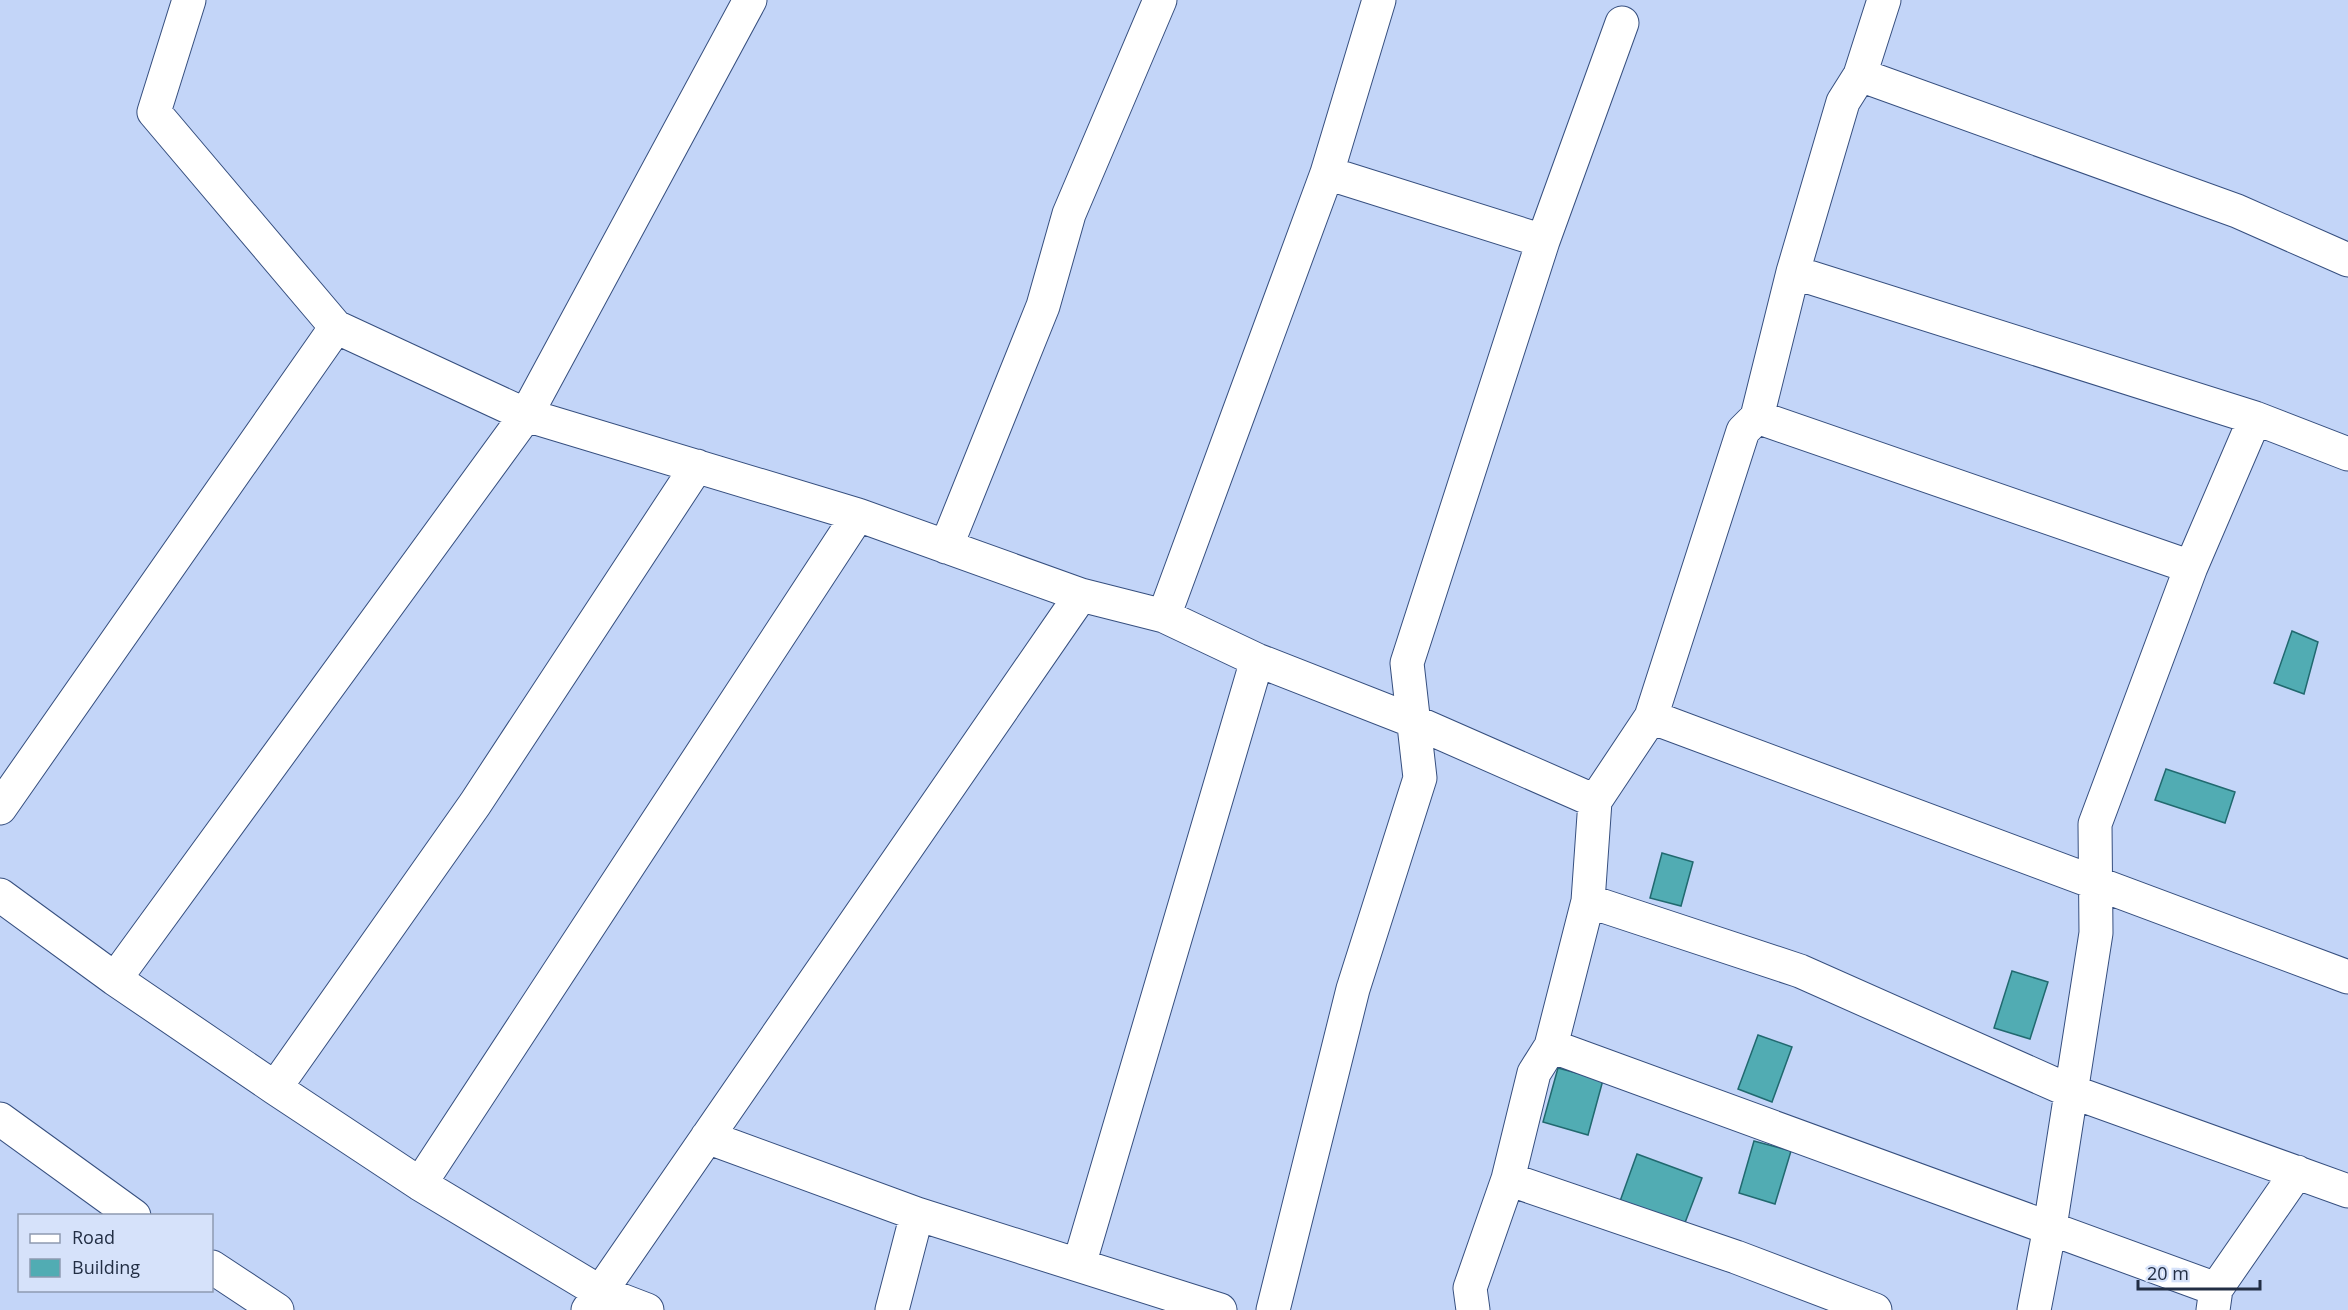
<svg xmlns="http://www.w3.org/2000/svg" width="2348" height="1310" viewBox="0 0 2348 1310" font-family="'Open Sans',sans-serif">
  <rect width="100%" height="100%" fill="#c3d5f8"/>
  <path fill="#51acb3" stroke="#21696f" stroke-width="1.5" d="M2292 631 2318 642 2304 694 2274 683Z
    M2166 769 2235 792 2225 823 2155 800Z
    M1662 853 1693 862 1681 906 1650 898Z
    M2012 971 2048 982 2030 1039 1994 1028Z
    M1758 1035 1792 1047 1772 1102 1738 1089Z
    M1558 1068 1603 1080 1588 1135 1543 1122Z
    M1754 1141 1791 1151 1775 1204 1739 1193Z
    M1637 1154 1702 1178 1683 1228 1619 1204Z"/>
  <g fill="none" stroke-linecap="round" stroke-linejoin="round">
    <defs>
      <path id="minor" d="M189 0 154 112 336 327
        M1860 75 2237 211 2348 260
        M1327 173 1543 241
        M1793 272 2255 418 2348 454
        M1757 417 2191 567
        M946 547 1043 306 1069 214 1160 0
        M1081 595 1164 616 1257 660 1413 721 1595 801
        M1164 616 1327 173 1379 0
        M1651 717 2348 977
        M0 808 336 327 526 415 858 515 1081 595 588 1310
        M0 895 115 979 275 1088 420 1184 600 1292 647 1310
        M1588 901 1800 971 2070 1091 2348 1191
        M115 979 526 415 750 0
        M1551 1046 2216 1289
        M275 1088 475 804 697 466
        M0 1119 134 1216
        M707 1137 917 1214 1220 1310
        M1508 1179 1736 1257 1875 1310
        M420 1184 858 515
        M1079 1265 1257 660
        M212 1267 277 1310
        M892 1310 917 1214
        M1273 1310 1353 989 1420 778 1407 663 1543 241 1622 23
        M1473 1310 1470 1288 1508 1179 1534 1073 1551 1046 1588 901 1595 801 1651 717 1743 431 1757 417 1793 272 1843 102 1860 75 1884 0
        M2034 1310 2050 1227 2096 933 2095 824 2191 567 2255 418
        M2213 1310 2216 1289 2297 1172"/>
    </defs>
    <use href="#minor" stroke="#364f7f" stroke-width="35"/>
    <use href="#minor" stroke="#fff" stroke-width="33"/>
  </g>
  <rect x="18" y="1214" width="195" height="78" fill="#d6e2fa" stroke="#8e9ab1" stroke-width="1.5"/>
  <rect x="30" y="1234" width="30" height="9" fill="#ffffff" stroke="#8e9ab1" stroke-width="1.5"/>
  <text x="72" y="1244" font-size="18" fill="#222e44">Road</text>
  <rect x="30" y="1259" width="30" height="18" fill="#51acb3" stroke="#8e9ab1" stroke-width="1.5"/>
  <text x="72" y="1274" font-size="18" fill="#222e44">Building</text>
  <path d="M2138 1280v9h122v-9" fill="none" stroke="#222e44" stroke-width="3"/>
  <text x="2147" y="1280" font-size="18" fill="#222e44" stroke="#d6e2fa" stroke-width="4.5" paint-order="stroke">20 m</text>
</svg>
